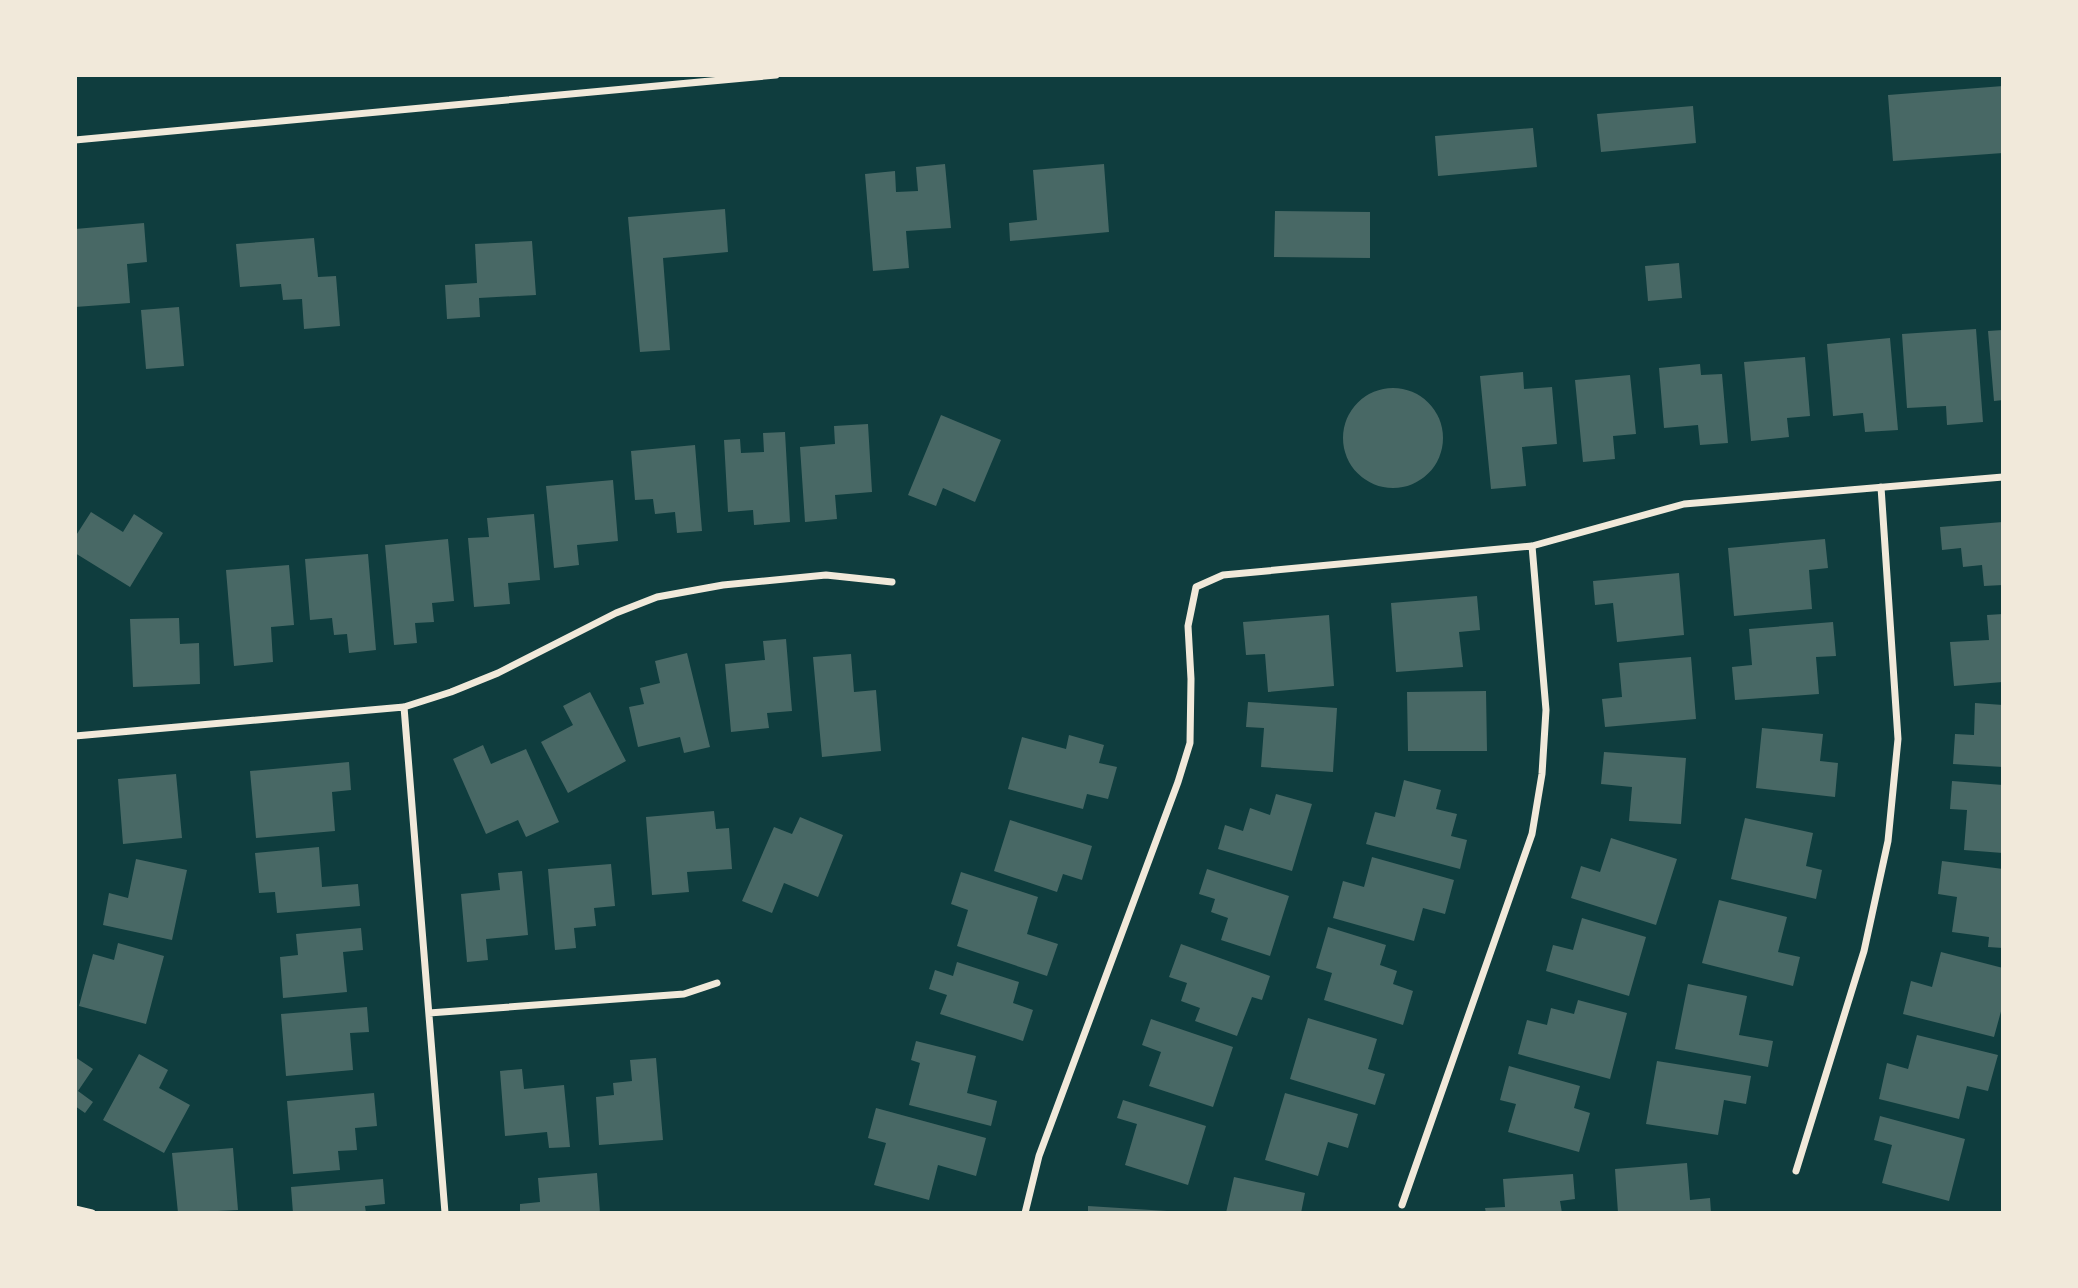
<svg xmlns="http://www.w3.org/2000/svg" width="2078" height="1288" viewBox="0 0 2078 1288" font-family="Barlow,sans-serif">
  <rect width="100%" height="100%" fill="#0f3d3e"/>
  <path fill="#486865" d="M2003 86V153L1893 161 1888 95Z
    M1693 106 1696 143 1601 152 1597 114Z
    M1533 128 1537 167 1438 176 1435 136Z
    M945 164 951 228 906 231 909 268 873 271 865 174 895 171 896 192 918 191 916 167Z
    M1104 164 1109 232 1010 241 1009 223 1037 220 1033 170Z
    M725 209 728 252 663 258 670 350 640 352 628 217Z
    M1275 211 1370 212V258L1274 257Z
    M144 223 147 262 127 264 130 303 75 307V229Z
    M314 238 318 277 336 276 340 326 304 329 302 299 283 300 281 284 240 287 236 244Z
    M532 241 536 295 479 298 480 317 447 319 445 285 477 283 475 244Z
    M1679 263 1682 298 1648 301 1645 266Z
    M179 307 184 366 146 369 141 310Z
    M1976 329 1983 422 1947 425 1946 406 1907 408 1902 334Z
    M2003 330V400L1994 401 1988 331Z
    M1890 338 1898 430 1865 432 1863 413 1833 416 1827 344Z
    M1805 357 1810 416 1787 418 1789 437 1751 441 1744 362Z
    M1700 364 1701 375 1722 374 1728 443 1700 445 1698 425 1664 428 1659 368Z
    M1523 372 1524 389 1552 387 1557 444 1522 447 1526 486 1491 489 1480 376Z
    M1630 375 1636 434 1613 436 1615 459 1583 462 1575 380Z
    M1343 438a50 50 0 1 1 100 0a50 50 0 1 1-100 0Z
    M941 415 1001 440 975 502 943 488 936 506 908 495Z
    M868 424 872 492 835 495 837 519 805 522 800 447 835 444 834 426Z
    M785 432 790 522 754 525 753 510 728 512 724 440 740 439 741 453 764 452 763 433Z
    M695 445 702 531 677 533 675 512 655 514 653 499 635 500 631 451Z
    M613 480 618 541 577 545 579 565 554 568 546 486Z
    M91 512 123 532 134 514 163 533 130 587 75 553V537Z
    M534 514 540 580 508 583 510 604 474 607 468 538 489 537 487 518Z
    M2003 522V585L1984 586 1982 565 1963 567 1961 548 1942 550 1940 527Z
    M448 539 454 601 432 603 434 622 415 623 417 643 394 645 385 545Z
    M1825 539 1828 568 1809 570 1812 609 1734 616 1728 548Z
    M368 554 376 650 349 653 347 634 334 635 332 618 310 620 305 559Z
    M289 565 294 625 271 627 273 662 234 666 226 570Z
    M1679 573 1684 635 1617 642 1613 603 1595 605 1593 581Z
    M1477 596 1480 630 1459 632 1463 667 1396 672 1391 603Z
    M2003 614V682L1954 686 1950 642 1989 640 1987 615Z
    M1329 615 1334 686 1268 692 1265 654 1246 655 1243 622Z
    M179 618 180 644 199 643 200 684 133 687 130 619Z
    M1833 622 1836 656 1816 657 1819 694 1735 700 1732 667 1752 665 1749 629Z
    M786 639 792 711 767 713 769 728 731 732 725 664 765 660 763 641Z
    M687 653 710 747 684 753 680 737 638 747 629 707 644 704 640 688 660 683 655 661Z
    M851 654 854 692 876 690 881 751 822 757 813 657Z
    M1691 657 1696 719 1605 727 1602 699 1622 697 1619 663Z
    M1486 691 1487 751H1408L1407 692Z
    M590 692 626 761 568 793 541 742 573 725 563 706Z
    M1248 702 1337 708 1333 772 1261 767 1264 728 1246 727Z
    M1975 703 2003 705V767L1953 764 1955 734 1974 735Z
    M1762 728 1823 734 1820 761 1838 763 1835 797 1756 788Z
    M1069 735 1104 745 1099 763 1117 767 1108 799 1087 794 1083 809 1008 789 1022 737 1066 749Z
    M483 745 491 764 526 749 559 822 526 837 518 820 486 834 453 759Z
    M1604 752 1686 758 1681 824 1629 821 1632 787 1601 784Z
    M349 762 351 790 332 792 335 831 256 838 250 771Z
    M176 774 182 838 123 844 118 779Z
    M1404 780 1441 790 1436 809 1457 814 1451 836 1467 840 1460 869 1366 844 1375 812 1395 817Z
    M1952 781 2003 785V853L1964 850 1967 810 1950 809Z
    M1276 794 1312 804 1292 871 1218 849 1225 825 1243 831 1250 808 1270 815Z
    M714 811 716 829 729 828 732 869 687 872 689 892 652 895 646 817Z
    M800 817 843 835 818 897 784 883 772 913 742 901 774 827 792 834Z
    M1745 818 1813 833 1806 866 1822 870 1816 899 1731 879Z
    M1010 820 1092 846 1082 880 1063 874 1057 892 994 871Z
    M1611 838 1677 859 1656 925 1571 898 1581 866 1600 872Z
    M319 847 322 887 358 884 360 906 277 913 275 892 259 893 255 853Z
    M1372 857 1454 880 1445 914 1423 908 1414 941 1333 918 1343 881 1364 887Z
    M136 859 187 870 172 940 103 925 109 893 128 898Z
    M1942 861 2003 869V948L1988 947 1989 937 1952 932 1957 897 1938 894Z
    M611 864 615 906 594 908 596 926 574 928 576 948 555 950 548 869Z
    M1207 869 1289 896 1270 956 1221 940 1228 918 1211 912 1215 899 1199 894Z
    M522 871 528 935 486 939 488 960 467 962 461 894 500 890 498 873Z
    M961 872 1038 897 1027 934 1058 944 1047 976 957 946 968 910 951 904Z
    M1719 900 1787 917 1778 952 1800 957 1793 986 1702 963Z
    M1582 918 1646 937 1629 996 1546 971 1553 945 1573 950Z
    M1328 927 1386 945 1380 965 1397 971 1393 984 1413 991 1403 1025 1324 1000 1332 973 1316 968Z
    M361 928 363 950 343 952 347 992 283 998 280 957 298 955 296 934Z
    M118 943 164 956 146 1024 79 1006 93 954 114 960Z
    M1181 944 1270 976 1262 1000 1252 997 1237 1036 1195 1021 1200 1008 1181 1001 1187 983 1169 977Z
    M1941 952 2003 968V1004L1994 1037 1903 1014 1911 981 1932 987Z
    M957 962 1019 982 1013 1003 1033 1010 1023 1041 940 1014 947 995 929 989 935 970 953 976Z
    M1688 984 1747 996 1739 1035 1773 1041 1768 1067 1675 1049Z
    M1578 1000 1627 1013 1610 1079 1518 1054 1527 1020 1547 1025 1551 1008 1574 1014Z
    M367 1007 369 1032 350 1033 353 1070 286 1076 281 1014Z
    M1308 1018 1377 1039 1368 1069 1385 1074 1375 1105 1290 1079Z
    M1151 1019 1233 1047 1213 1107 1149 1086 1161 1052 1142 1045Z
    M1917 1035 1998 1055 1988 1091 1967 1086 1959 1119 1879 1099 1887 1063 1908 1069Z
    M916 1041 976 1056 967 1093 997 1101 991 1126 909 1105 920 1063 911 1060Z
    M139 1054 168 1070 159 1088 190 1105 164 1153 103 1120Z
    M75 1057 93 1069 78 1091 93 1102 85 1113 75 1106Z
    M656 1058 663 1140 599 1145 596 1097 614 1095 613 1083 632 1081 630 1060Z
    M1657 1061 1751 1076 1746 1104 1724 1100 1718 1135 1646 1124Z
    M1509 1066 1580 1086 1574 1108 1590 1113 1579 1152 1508 1132 1516 1104 1500 1100Z
    M522 1069 524 1089 564 1085 570 1147 549 1148 547 1132 505 1136 500 1071Z
    M374 1093 377 1126 355 1128 357 1150 338 1151 340 1170 293 1174 287 1101Z
    M1285 1093 1358 1114 1348 1148 1328 1142 1318 1176 1265 1160Z
    M1123 1100 1206 1126 1188 1185 1125 1165 1137 1124 1117 1118Z
    M876 1108 986 1138 976 1176 938 1165 929 1200 874 1185 886 1143 868 1138Z
    M1880 1116 1965 1139 1949 1201 1882 1183 1892 1145 1874 1140Z
    M233 1148 238 1210 178 1213 172 1153Z
    M1687 1163 1690 1200 1710 1198 1711 1213H1618L1615 1169Z
    M597 1173 600 1213H520V1204L540 1202 538 1178Z
    M1573 1174 1575 1199 1560 1201 1562 1213H1486L1485 1208 1505 1207 1503 1179Z
    M1234 1177 1305 1193 1301 1213H1226Z
    M383 1179 385 1204 365 1206 366 1213H293L291 1187Z
    M1088 1206 1167 1211V1213H1088Z"/>
  <g fill="none" stroke-linecap="round" stroke-linejoin="round">
    <path stroke="#f1e9da" stroke-width="7" d="M75 140 776 75
      M404 707 445 1213
      M75 736 404 707 451 692 498 673 616 613 657 597 723 585 826 575 892 582
      M429 1013 684 994 717 983
      M1796 1171 1864 951 1888 841 1898 739 1881 487
      M1402 1205 1532 834 1542 774 1546 710 1532 546
      M75 1209 92 1213
      M1025 1213 1039 1156 1178 782 1190 743 1191 679 1188 626 1196 587 1223 575 1532 546 1684 504 2003 477"/>
  </g>
  <rect width="2078" height="1288" fill="none" stroke="#f1e9da" stroke-width="154"/>
</svg>
